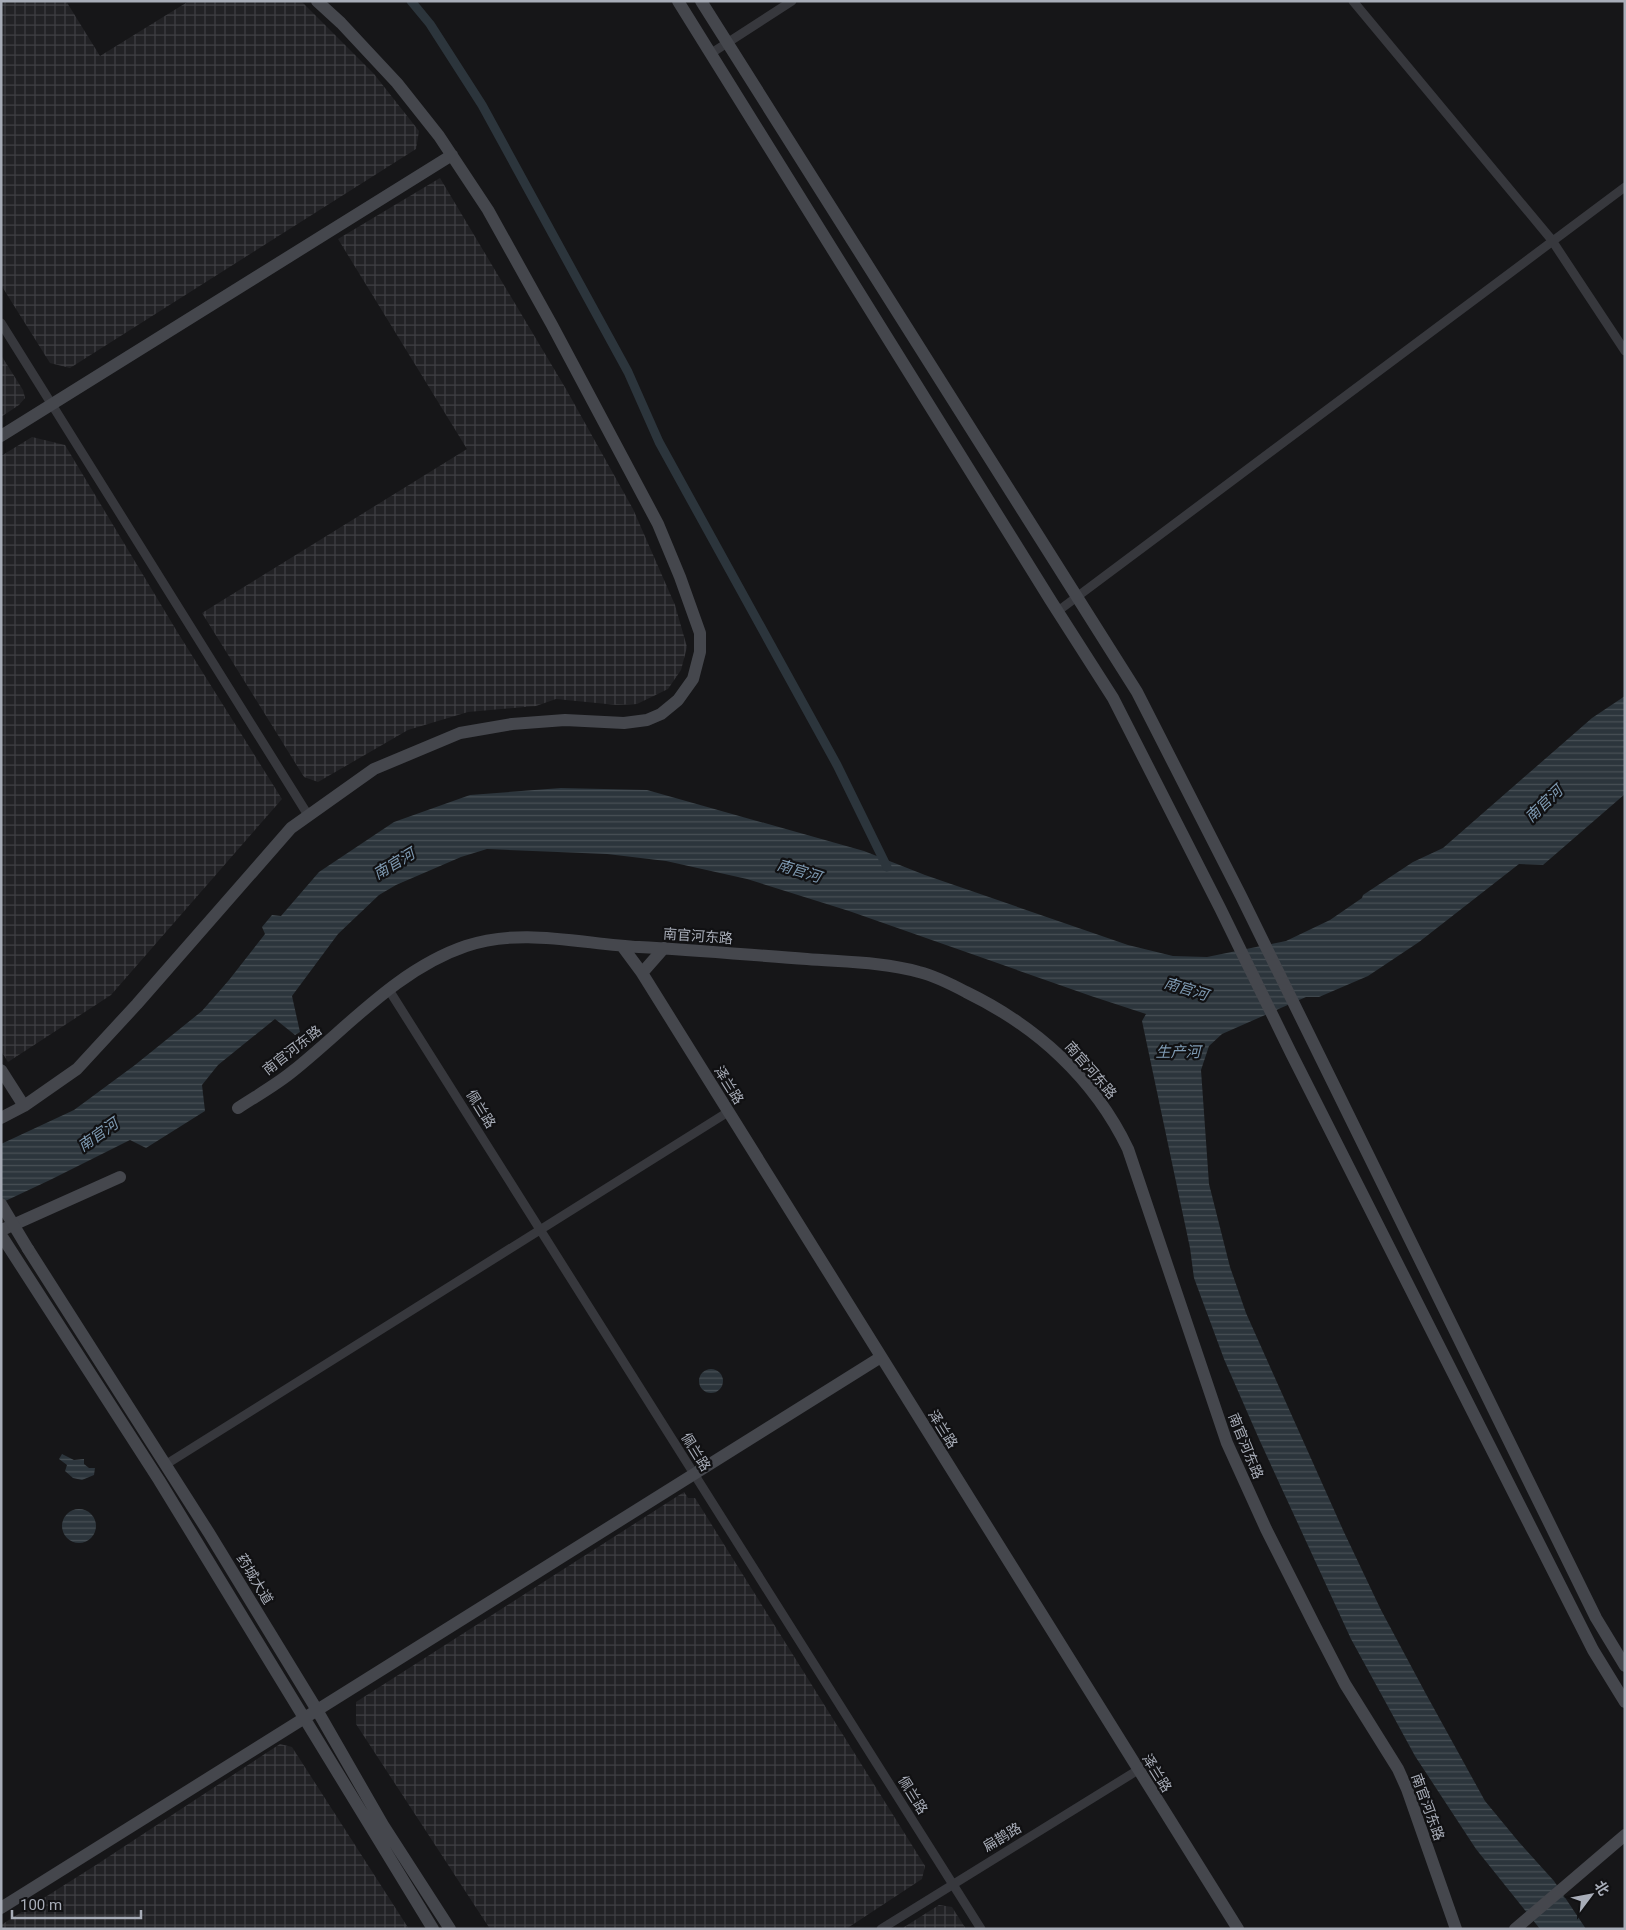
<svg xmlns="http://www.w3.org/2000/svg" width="1626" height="1930" viewBox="0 0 1626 1930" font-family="Roboto,'Noto Sans SC',sans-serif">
  <defs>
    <pattern id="industrial-grid" width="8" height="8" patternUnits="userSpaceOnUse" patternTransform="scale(1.25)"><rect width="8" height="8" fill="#222225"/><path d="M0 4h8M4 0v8" fill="none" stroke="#3f3f43"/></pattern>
    <pattern id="water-rules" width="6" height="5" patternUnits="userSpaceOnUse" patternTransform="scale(1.25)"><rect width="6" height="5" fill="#2c353c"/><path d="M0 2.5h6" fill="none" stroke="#485056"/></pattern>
  </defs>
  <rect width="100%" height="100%" fill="#161618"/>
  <path fill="url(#industrial-grid)" d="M1 1H66L100 56 189 1H301L374 74 419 131 416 149 70 368 50 363 1 285Z
    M440 178 566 389 633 509 675 605 687 647 681 670 668 689 637 704 617 705 556 699 536 706 468 712 408 730 318 782 304 777 202 613 467 449 338 239Z
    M1 355 23 390 25 398 19 405 1 417Z
    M32 437 65 445 178 633 282 799 111 995 8 1062 1 1051V456Z
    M684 1492 688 1498H695L925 1866 922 1879 846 1929H490L356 1724V1702Z
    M280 1744 292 1747 409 1929H1V1925L96 1865Z
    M939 1905 952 1907 966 1929H901Z"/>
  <path fill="url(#water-rules)" d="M1625 696V794L1543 865 1519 864 1419 942 1368 976 1319 997H1306L1222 1034 1209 1046 1201 1070 1209 1184 1230 1267 1246 1313 1343 1530 1381 1610 1426 1694 1485 1801 1518 1841 1554 1881 1586 1929H1540L1476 1849 1415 1756 1351 1639 1259 1439 1224 1359 1194 1278 1190 1248 1142 1021 1146 1014 1091 996 849 911 747 879 666 861 607 854 487 849 461 857 396 885 379 895 338 934 292 996 300 1032 295 1035 275 1019 218 1065 202 1085 205 1111 146 1148 130 1140 50 1180 1 1203V1144L74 1110 135 1065 202 1011 229 980 265 934 262 927 272 915 281 916 319 872 394 822 470 795 561 788 647 790 864 851 925 875 1128 945 1173 956 1207 957 1286 941 1330 920 1362 898 1363 895 1413 862 1443 848 1592 718Z
    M699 1381a12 12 0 1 1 24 0a12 12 0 1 1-24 0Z
    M62 1454 74 1460 84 1459V1464L89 1468H95L94 1475 82 1480 73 1478 65 1471 67 1465 59 1459Z
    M62 1526a17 17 0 1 1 34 0a17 17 0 1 1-34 0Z"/>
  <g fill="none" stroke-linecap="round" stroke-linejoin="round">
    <path stroke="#2c353c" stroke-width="9" d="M411 1 430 24 482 105 628 372 659 442 837 765 887 867"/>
    <path stroke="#37383d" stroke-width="9" d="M1353 1 1551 239 1625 351
      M710 54 792 1
      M1 323 308 815
      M1058 611 1625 187
      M389 990 981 1929
      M165 1465 728 1112
      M881 1929 1138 1770"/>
    <path stroke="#45474d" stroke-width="12" d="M678 1 1051 601 1113 698 1220 908 1291 1053 1593 1650 1625 1702
      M701 1 1137 692 1241 896 1596 1618 1625 1666
      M1 436 452 155
      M622 946 642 973 1238 1929
      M642 973 664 948
      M1 1070 24 1106
      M238 1108C256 1096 276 1085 293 1071 348 1027 398 969 466 946 522 927 582 944 639 947 695 950 751 955 807 959 843 962 884 962 919 972 935 976 951 984 966 992 1036 1026 1094 1078 1128 1149L1227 1443 1266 1529 1315 1626 1345 1684 1398 1769 1407 1789 1456 1929
      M1 1118 24 1106 77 1069 137 1004 291 828 374 769 460 733 512 724 565 720 624 723 647 720 661 714 678 700 693 679 700 652V633L680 577 658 524 552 325 488 210 439 136 397 83 341 23 317 1
      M4 1229 120 1177
      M1 1235 159 1480 433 1929
      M28 1249 209 1533 317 1710 383 1825 450 1929
      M1 1908 881 1357
      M1515 1929 1625 1835"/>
    <path stroke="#45474d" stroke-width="12" d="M1 1204 28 1249"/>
  </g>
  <g text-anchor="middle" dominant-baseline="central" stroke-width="4.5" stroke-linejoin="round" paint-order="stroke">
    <g font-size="14" fill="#a8adb8" stroke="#111113">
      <text transform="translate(698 936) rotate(4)">南官河东路</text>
      <text transform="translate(292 1050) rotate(-38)">南官河东路</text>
      <text transform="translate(1091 1070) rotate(49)">南官河东路</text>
      <text transform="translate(729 1085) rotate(58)">泽兰路</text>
      <text transform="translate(481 1109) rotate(58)">佩兰路</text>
      <text transform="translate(943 1429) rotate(58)">泽兰路</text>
      <text transform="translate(1246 1446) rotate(68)">南官河东路</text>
      <text transform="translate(696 1452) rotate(58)">佩兰路</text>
      <text transform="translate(255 1579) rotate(59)">药城大道</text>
      <text transform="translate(1157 1773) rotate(58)">泽兰路</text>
      <text transform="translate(913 1795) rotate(58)">佩兰路</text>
      <text transform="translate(1428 1807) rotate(70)">南官河东路</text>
      <text transform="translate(1002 1837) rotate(-31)">扁鹊路</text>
    </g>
    <g font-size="15" font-style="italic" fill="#7f9bb3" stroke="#111113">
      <text transform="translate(1544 804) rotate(-44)">南官河</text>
      <text transform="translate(394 864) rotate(-31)">南官河</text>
      <text transform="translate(799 871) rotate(17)">南官河</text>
      <text transform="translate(1186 989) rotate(17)">南官河</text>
      <text x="1178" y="1052">生产河</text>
      <text transform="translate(98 1135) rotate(-35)">南官河</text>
    </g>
  </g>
  <rect width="1626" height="1930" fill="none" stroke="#a8adb8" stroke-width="5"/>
  <g transform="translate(1591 1895) rotate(58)" stroke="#111113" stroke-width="4" paint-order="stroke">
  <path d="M0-4L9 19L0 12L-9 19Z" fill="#a8adb8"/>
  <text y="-8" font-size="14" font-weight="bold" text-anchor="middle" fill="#a8adb8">北</text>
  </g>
  <path d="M12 1910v8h129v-8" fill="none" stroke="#a8adb8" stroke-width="2.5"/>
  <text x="20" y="1910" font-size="15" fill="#a8adb8" stroke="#111113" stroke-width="4" paint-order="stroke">100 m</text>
</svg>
